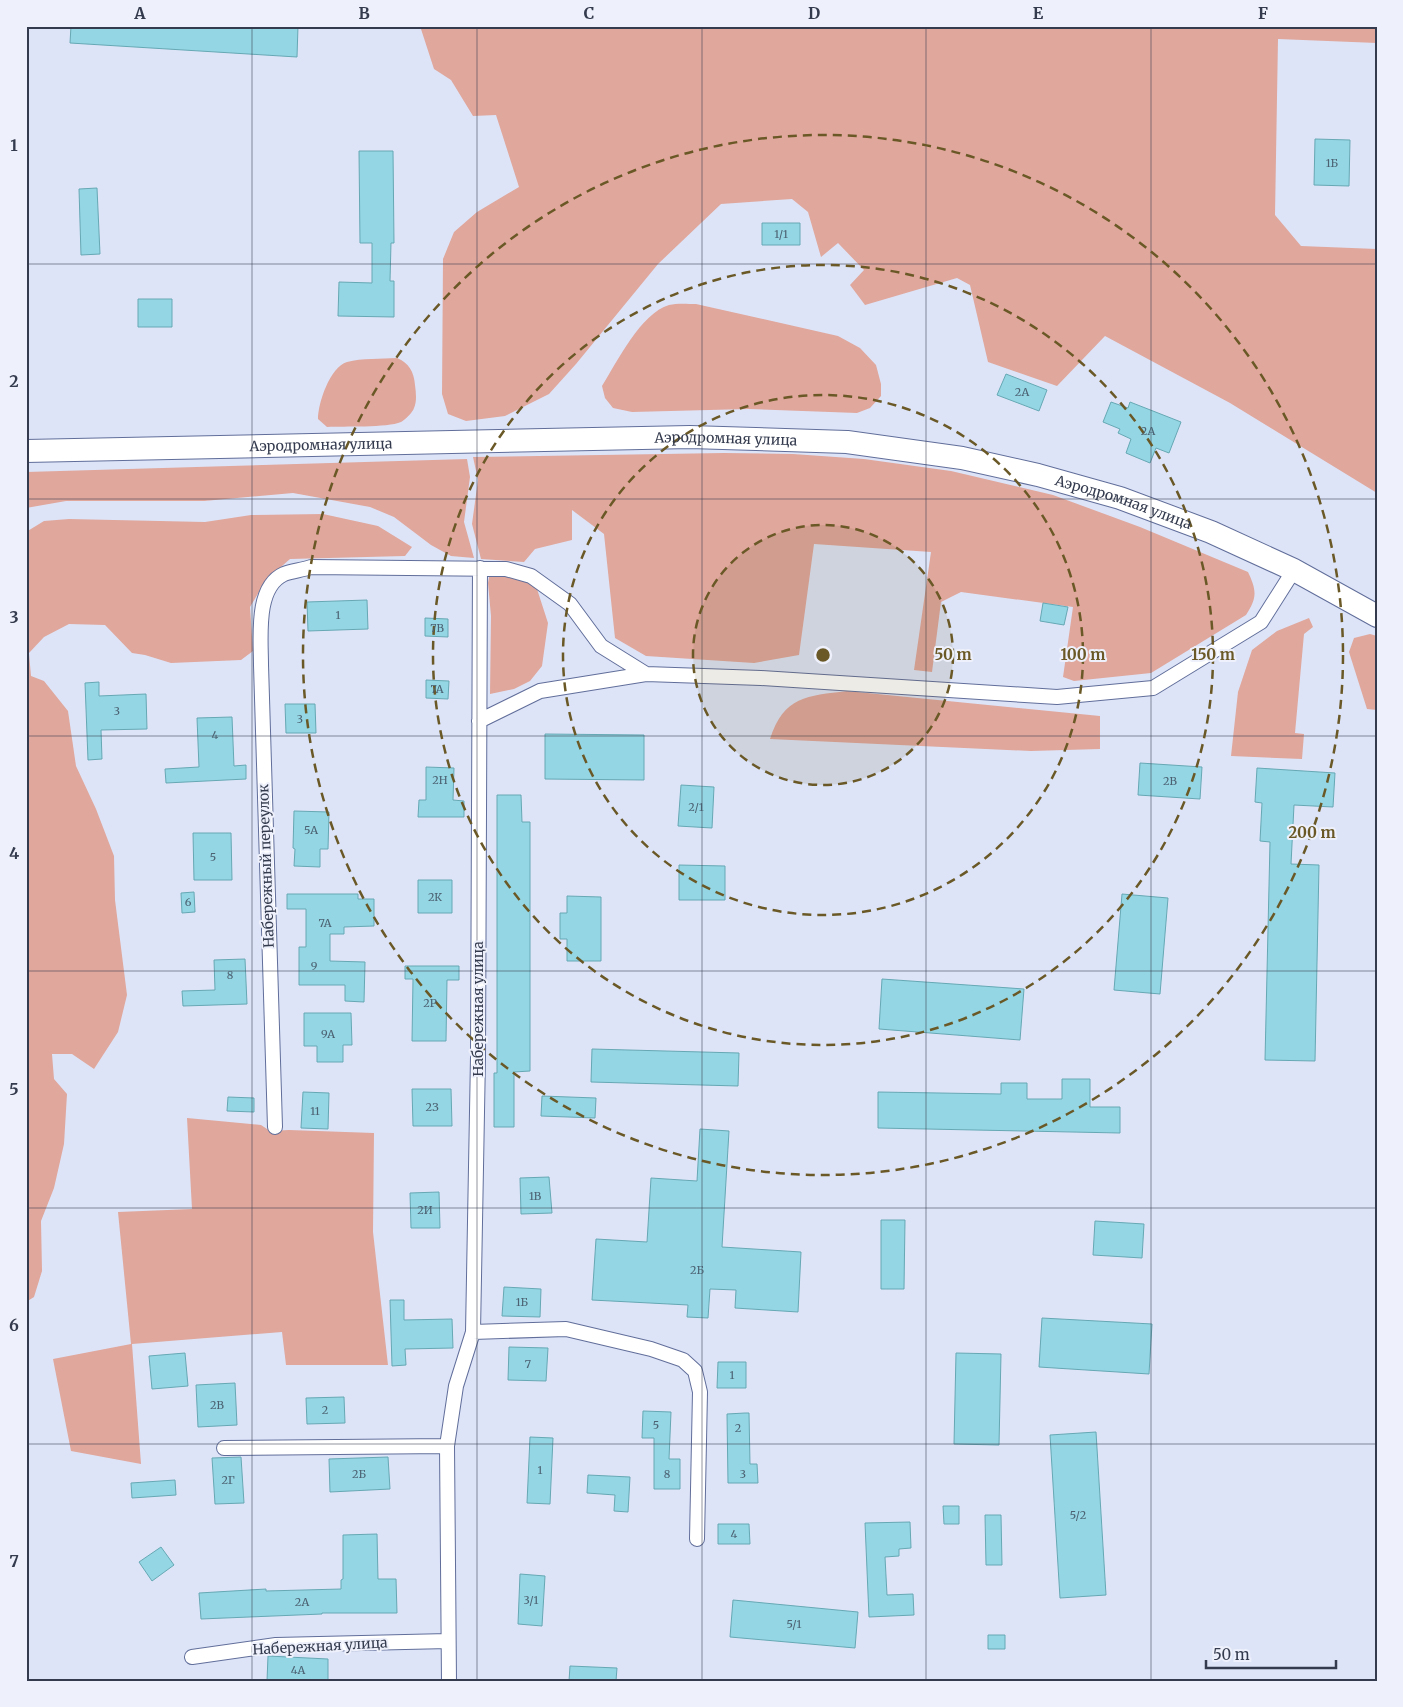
<svg xmlns="http://www.w3.org/2000/svg" width="1403" height="1707" viewBox="0 0 1403 1707" font-family="Merriweather,serif">
  <rect width="100%" height="100%" fill="#dde4f8"/>
  <path fill="#e0a79c" d="M420 26H1377V43L1278 39 1275 215 1301 246 1377 249V493L1230 403 1105 336 1057 386 988 362 970 285 957 278 865 305 850 285 864 270 838 243 821 257 808 212 792 199 721 204 658 264 576 364 549 394 505 416 466 421 448 414 442 394 443 259 454 232 477 212 519 187 496 115 473 116 451 80 434 69Z
    M696 304 838 336 860 348 876 365 881 384V396L870 408 857 413 748 409 632 412 613 408 605 398 602 386C617 362 641 313 669 305 677 303 688 304 696 304Z
    M397 358C409 363 414 372 415 385 416 393 417 401 414 408 413 412 405 420 401 422 387 428 344 426 327 427L318 419C318 403 330 367 347 362 362 358 381 359 397 358Z
    M724 453 793 454 864 459 951 471 1053 495 1140 527 1248 572C1257 591 1257 598 1246 615L1151 673 1074 681 1063 677 1073 607 961 592 941 602 932 672 914 670 931 552 814 544 799 655 754 663 646 656 615 638 604 534 572 510V540L535 549 524 562 481 559 472 524 478 480 473 457Z
    M467 459 470 477 464 522 474 558 451 556 431 545 394 517 370 507 293 493 204 501H66L26 508V472Z
    M323 514 378 526 412 547 405 556 290 559 266 580 250 607 253 651 241 660 171 663 145 655 132 653 105 625 69 624 44 637 29 653 31 676 44 681 68 711 76 766 96 809 114 856 115 900 127 995 118 1032 94 1069 72 1054H52L54 1079 67 1094 64 1144 54 1188 41 1221 42 1271 34 1297 26 1302V532L44 521 69 519 205 522 251 515Z
    M490 572 524 580 537 589 548 623 542 666 530 681 514 689 490 694 491 616 488 583Z
    M1309 618 1313 627 1304 634 1295 733 1304 734 1302 759 1231 756 1238 692 1252 650 1277 631Z
    M1370 634 1377 636V710L1367 709 1349 652 1354 638Z
    M847 691 1100 716V749L1031 751 770 739C784 696 807 696 847 691Z
    M187 1118 261 1125 270 1131 289 1130 374 1133 373 1232 388 1365H286L282 1332 132 1344 141 1464 71 1451 53 1359 131 1344 118 1212 192 1209Z"/>
  <path fill="#94d6e3" stroke="#66a8b4" d="M71 26H298L297 57 70 43Z
    M1315 139 1350 140 1349 186 1314 185Z
    M359 151H393L394 243H391L390 281H394V317L338 316 339 282 372 283V243H360Z
    M97 188 100 254 81 255 79 189Z
    M762 223H800V245H762Z
    M138 299H172V327H138Z
    M1006 374 1047 390 1039 411 997 395Z
    M1111 402 1128 408 1130 402 1181 422 1169 453 1156 448 1150 463 1126 453 1131 439 1118 433 1120 429 1103 422Z
    M367 600 368 629 308 631 307 602Z
    M1043 603 1068 607 1064 625 1040 621Z
    M425 618 448 619V637L425 636Z
    M426 680 449 681 448 699 426 698Z
    M99 682V696L146 694 147 729 101 730 102 759 88 760 85 683Z
    M285 704H315L316 733H286Z
    M232 717 234 766 246 765V779L166 783 165 769 199 767 197 718Z
    M545 734 644 735V780L545 779Z
    M1140 763 1202 767 1200 799 1138 795Z
    M426 767 454 768 453 800 464 801V817H418L419 800H426Z
    M1257 768 1335 773 1333 807 1294 805 1291 864 1319 865 1315 1061 1265 1060 1270 842 1260 841 1262 803 1255 802Z
    M681 785 714 787 712 828 678 826Z
    M497 795H521L522 822H530V1071L514 1072V1127H494V1073H497Z
    M294 811 329 812 328 849H320V867L294 866 295 849 293 848Z
    M193 833H231L232 880H194Z
    M679 865 725 866V900H679Z
    M418 880H452V913H418Z
    M194 892 195 912 182 913 181 893Z
    M287 894H358V899H374V926L344 927V934H330V961L365 962 364 1002 345 1001V985H299V947H306V909H287Z
    M1122 894 1168 898 1160 994 1114 990Z
    M567 896 601 897V961H567V939H560V913H567Z
    M245 959 247 1004 183 1006 182 991 215 990 214 960Z
    M405 966H459V980H447L446 1041H412L413 979H405Z
    M882 979 1024 989 1020 1040 879 1029Z
    M304 1013H351L352 1045H343V1062H317V1046H304Z
    M592 1049 739 1053 738 1086 591 1082Z
    M1062 1079H1090V1107H1120V1133L878 1128V1092L1001 1094V1083H1027V1099H1062Z
    M412 1089H451L452 1126H413Z
    M303 1092 329 1093 328 1129 301 1128Z
    M542 1096 596 1098 595 1118 541 1116Z
    M228 1097 254 1098V1112L227 1111Z
    M700 1129 729 1131 722 1247 801 1252 798 1312 735 1308 736 1290 710 1289 708 1318 687 1317 688 1305 592 1300 596 1239 647 1242 651 1178 697 1181Z
    M549 1177 552 1213 521 1214 520 1178Z
    M439 1192 440 1228H411L410 1193Z
    M881 1220H905L904 1289H881Z
    M1095 1221 1144 1224 1142 1258 1093 1255Z
    M504 1287 541 1289 540 1317 502 1316Z
    M390 1300H404V1320L452 1319 453 1348 405 1349 406 1365 392 1366Z
    M1042 1318 1152 1324 1149 1374 1039 1367Z
    M509 1347 548 1348 546 1381 508 1380Z
    M185 1353 188 1386 152 1389 149 1356Z
    M956 1353 1001 1354 999 1445 954 1444Z
    M718 1362H746V1388H717Z
    M235 1383 237 1425 198 1427 196 1385Z
    M344 1397 345 1423 307 1424 306 1398Z
    M643 1411 671 1412 669 1459H680V1489H654V1438H642Z
    M745 1413H749L750 1464H757L758 1483H728L727 1414Z
    M1096 1432 1106 1595 1060 1598 1050 1435Z
    M530 1437 553 1438 550 1504 527 1503Z
    M241 1457 244 1503 215 1504 212 1458Z
    M388 1457 390 1489 330 1492 329 1459Z
    M588 1475 630 1477 628 1512 614 1511 615 1495 587 1493Z
    M175 1480 176 1495 132 1498 131 1483Z
    M943 1506H959V1524H944Z
    M985 1515H1001L1002 1565H986Z
    M910 1522 911 1548 899 1549V1556L885 1557 887 1595 913 1594 914 1615 869 1617 865 1523Z
    M718 1524H749L750 1544H718Z
    M377 1534 378 1579H396L397 1613H322V1614L201 1619 199 1593 266 1589V1591L341 1589V1580L343 1579V1535Z
    M161 1547 174 1565 152 1581 139 1562Z
    M520 1574 545 1576 542 1626 518 1624Z
    M733 1600 858 1612 855 1648 730 1637Z
    M988 1635H1005V1649H988Z
    M268 1656 328 1659V1681H267Z
    M570 1666 617 1668 616 1681H569Z"/>
  <g fill="none" stroke-linecap="round" stroke-linejoin="round">
    <defs>
      <path id="street" d="M479 721 540 691 646 674
        M275 1127 261 665C261 638 255 587 284 574 292 571 302 570 311 567L506 569 531 576 570 604 601 646 646 674 761 678 1057 697 1153 688 1261 622 1294 570
        M473 1332 566 1329 651 1349 683 1360 695 1371 700 1392 697 1539
        M224 1448 447 1446
        M192 1657 276 1645 448 1641
        M449 1681 447 1446 456 1386 473 1332 478 1057 480 568"/>
      <g id="primary">
        <path id="s1" d="M26 451 690 437 847 442 962 458 1038 475 1120 498 1211 532 1294 570 1377 616"/>
      </g>
    </defs>
    <use href="#street" stroke="#616e9a" stroke-width="16"/>
    <use href="#primary" stroke="#616e9a" stroke-width="24"/>
    <use href="#street" stroke="#fff" stroke-width="14"/>
    <use href="#primary" stroke="#fff" stroke-width="22"/>
  </g>
  <path fill="none" stroke="#343b4e" stroke-width="1" stroke-opacity="0.55" d="M252 26V1681M477 26V1681M702 26V1681M926 26V1681M1151 26V1681M26 264H1377M26 499H1377M26 736H1377M26 971H1377M26 1208H1377M26 1444H1377"/>
  <circle cx="823" cy="655" r="130" fill="#6a5927" fill-opacity=".12"/>
  <g fill="none" stroke="#6a5927" stroke-width="2.5" stroke-dasharray="9 6">
    <circle cx="823" cy="655" r="130"/>
    <circle cx="823" cy="655" r="260"/>
    <circle cx="823" cy="655" r="390"/>
    <circle cx="823" cy="655" r="520"/>
  </g>
  <g text-anchor="middle" dominant-baseline="central" stroke-width="4" stroke-linejoin="round" paint-order="stroke">
    <g font-size="11" fill="#4c6273">
      <text x="1332" y="163">1Б</text>
      <text x="781" y="234">1/1</text>
      <text x="1022" y="392">2А</text>
      <text x="1148" y="431">2А</text>
      <text x="338" y="615">1</text>
      <text x="437" y="628">7В</text>
      <text x="437" y="689">7А</text>
      <text x="117" y="711">3</text>
      <text x="300" y="719">3</text>
      <text x="215" y="735">4</text>
      <text x="440" y="780">2Н</text>
      <text x="1170" y="781">2В</text>
      <text x="696" y="807">2/1</text>
      <text x="311" y="830">5А</text>
      <text x="213" y="857">5</text>
      <text x="435" y="897">2К</text>
      <text x="188" y="902">6</text>
      <text x="325" y="923">7А</text>
      <text x="314" y="966">9</text>
      <text x="230" y="975">8</text>
      <text x="430" y="1003">2Р</text>
      <text x="328" y="1034">9А</text>
      <text x="432" y="1107">2З</text>
      <text x="315" y="1111">11</text>
      <text x="535" y="1196">1В</text>
      <text x="425" y="1210">2И</text>
      <text x="697" y="1270">2Б</text>
      <text x="522" y="1302">1Б</text>
      <text x="528" y="1364">7</text>
      <text x="732" y="1375">1</text>
      <text x="217" y="1405">2В</text>
      <text x="325" y="1410">2</text>
      <text x="656" y="1425">5</text>
      <text x="738" y="1428">2</text>
      <text x="540" y="1470">1</text>
      <text x="359" y="1474">2Б</text>
      <text x="667" y="1474">8</text>
      <text x="743" y="1474">3</text>
      <text x="228" y="1480">2Г</text>
      <text x="1078" y="1515">5/2</text>
      <text x="734" y="1534">4</text>
      <text x="531" y="1600">3/1</text>
      <text x="302" y="1602">2А</text>
      <text x="794" y="1624">5/1</text>
      <text x="298" y="1670">4А</text>
    </g>
    <g font-size="14" fill="#343b4e" stroke="#eef1fb">
      <text stroke="none"><textPath href="#s1" startOffset="700">Аэродромная улица</textPath></text>
      <text stroke="none"><textPath href="#s1" startOffset="295">Аэродромная улица</textPath></text>
      <text stroke="none"><textPath href="#s1" startOffset="1105">Аэродромная улица</textPath></text>
      <text transform="translate(266 866) rotate(-92)">Набережный переулок</text>
      <text transform="translate(478 1009) rotate(-90)">Набережная улица</text>
      <text transform="translate(320 1646) rotate(-3)">Набережная улица</text>
    </g>
  </g>
  <circle cx="823" cy="655" r="8" fill="#6a5927" stroke="#eef1fb" stroke-width="2.5"/>
  <g font-size="15" text-anchor="middle" font-weight="bold" fill="#6a5927" stroke="#eef1fb" stroke-width="4" stroke-linejoin="round" paint-order="stroke">
    <text x="953" y="660">50 m</text>
    <text x="1083" y="660">100 m</text>
    <text x="1213" y="660">150 m</text>
    <text x="1312" y="838">200 m</text>
  </g>
  <rect width="1403" height="1707" fill="none" stroke="#eef1fb" stroke-width="55"/>
  <path d="M1206 1660v8h130v-8" fill="none" stroke="#343b4e" stroke-width="2.5"/>
  <text x="1213" y="1660" font-size="15" fill="#343b4e" stroke="#eef1fb" stroke-width="4" paint-order="stroke">50 m</text>
  <rect x="28" y="28" width="1348" height="1652" fill="none" stroke="#343b4e" stroke-width="2"/>
  <g font-size="16" text-anchor="middle" font-weight="bold" fill="#343b4e">
    <text x="140" y="19">A</text>
    <text x="364" y="19">B</text>
    <text x="589" y="19">C</text>
    <text x="814" y="19">D</text>
    <text x="1038" y="19">E</text>
    <text x="1263" y="19">F</text>
    <text x="14" y="151">1</text>
    <text x="14" y="387">2</text>
    <text x="14" y="623">3</text>
    <text x="14" y="859">4</text>
    <text x="14" y="1095">5</text>
    <text x="14" y="1331">6</text>
    <text x="14" y="1567">7</text>
  </g>
</svg>
